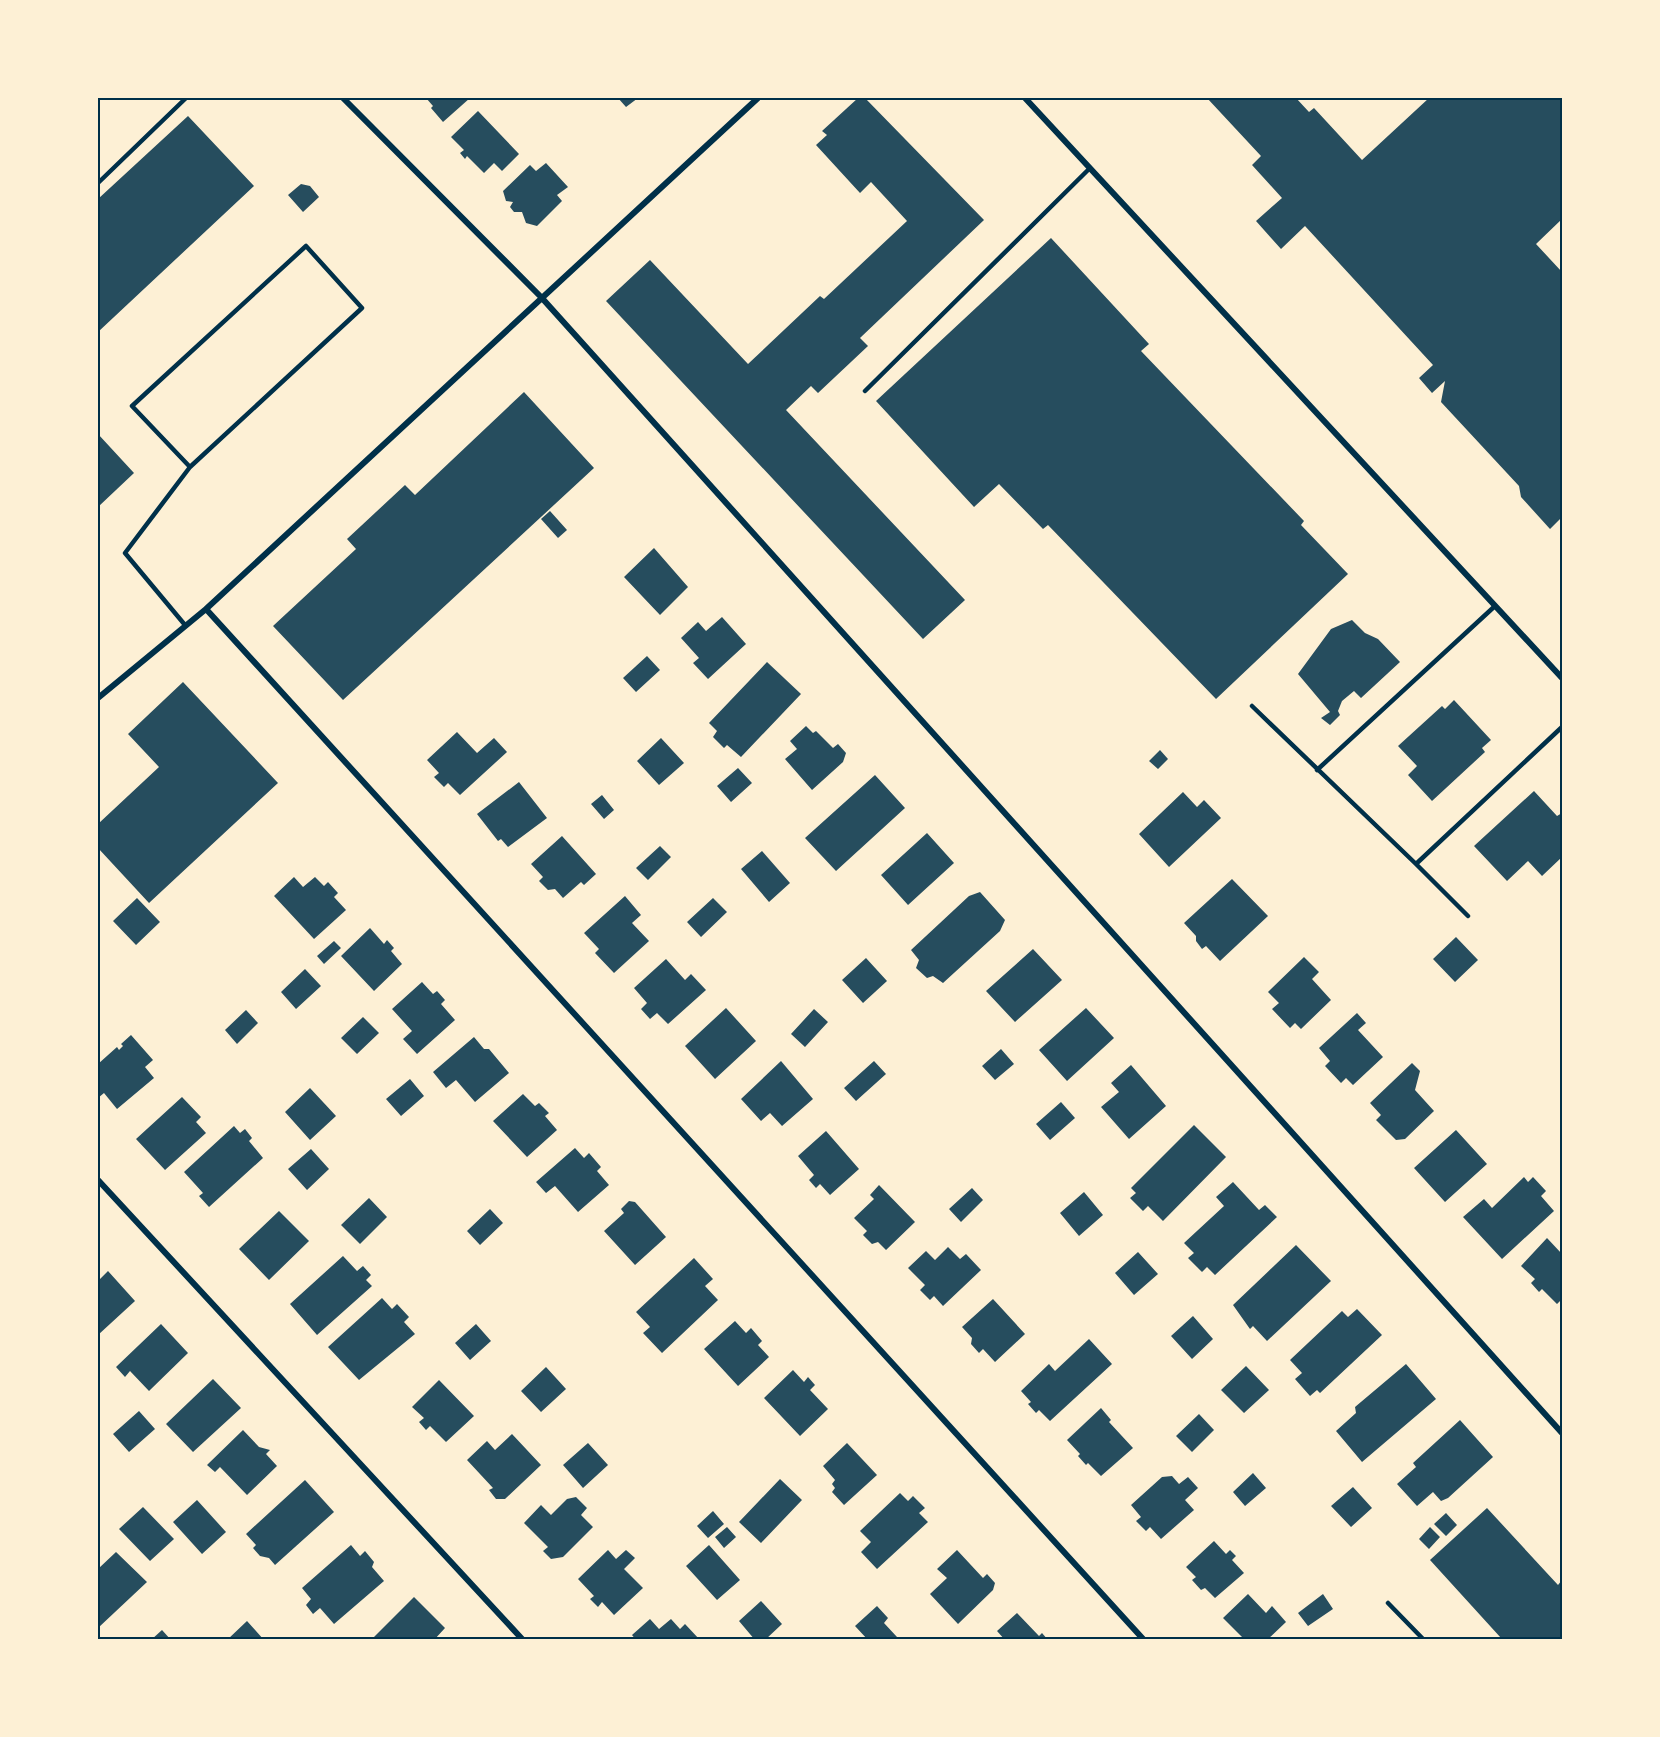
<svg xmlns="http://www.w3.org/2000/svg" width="1660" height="1737" viewBox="0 0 1660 1737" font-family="'Sofia Sans Condensed',sans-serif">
  <rect width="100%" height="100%" fill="#fdf0d5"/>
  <path fill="#264d5e" d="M426 98H470L443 122 431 108 433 106Z
    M618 98H638L626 107Z
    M858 98H865L984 220 860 338 868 346 818 393 811 386 786 410 965 600 923 639 606 301 650 260 748 364 820 296 824 299 907 221 871 182 860 193 816 145 827 135 822 131Z
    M1207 98H1296L1309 112 1314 108 1362 160 1429 98H1562V219L1536 244 1562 272V517L1550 529 1521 497 1519 486 1441 402 1445 381 1432 393 1419 378 1433 365 1305 226 1281 249 1256 221 1282 198 1252 165 1261 156Z
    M478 111 519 154 502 171 494 163 484 173 467 156 465 159 460 153 464 150 451 137Z
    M188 116 254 186 98 332V199Z
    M546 163 568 187 557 195 562 201 537 226 526 223 522 212H514L510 207 513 202 506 201 503 191 530 165 536 171Z
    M301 184 310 186 319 197 303 212 288 195Z
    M1051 238 1149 344 1141 351 1304 521 1301 525 1348 574 1216 699 1048 525 1043 529 999 484 974 507 876 401Z
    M524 392 594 468 343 700 273 626 356 549 347 539 405 485 415 495Z
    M98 434 134 473 98 507Z
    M550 511 567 530 558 538 541 519Z
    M654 548 688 587 660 615 624 577Z
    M722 617 746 644 708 679 693 663 699 658 681 638 698 622 706 631Z
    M1352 620 1365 633 1378 639 1400 662 1361 698 1354 691 1342 701 1338 711 1340 715 1330 725 1321 718 1330 712 1298 674 1331 629Z
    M647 656 660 670 636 692 623 678Z
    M767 662 801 694 741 757 727 745 724 748 713 737 717 731 709 723Z
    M183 682 278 783 149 903 98 848V824L159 767 128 734Z
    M1454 700 1491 740 1482 748 1485 752 1432 801 1408 775 1417 766 1398 746 1442 706 1445 709Z
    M806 726 813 733 816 731 833 748 838 744 846 753 843 762 812 790 785 759 797 749 790 741Z
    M457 732 477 753 494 738 507 752 460 795 448 783 444 787 434 777 439 773 427 760Z
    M661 738 684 763 659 785 637 761Z
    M1160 750 1168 759 1158 769 1149 761Z
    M738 768 752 783 731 802 717 786Z
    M875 775 905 808 836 871 805 838Z
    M519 782 547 818 508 847 501 839 498 841 477 814Z
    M1534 791 1557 816 1562 813V857L1542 876 1528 861 1507 881 1474 846Z
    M1183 792 1197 807 1204 800 1221 818 1169 867 1139 834Z
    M602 795 614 810 604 819 591 804Z
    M927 833 954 863 908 905 881 875Z
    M562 836 596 874 584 885 581 882 563 898 555 889 548 890 539 881 543 877 531 864Z
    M660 846 671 857 648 880 636 868Z
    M762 851 790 883 769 902 741 869Z
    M294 877 303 887 315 877 324 886 328 882 338 893 334 897 346 910 314 939 274 896Z
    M1232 879 1268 916 1220 961 1206 946 1202 949 1196 941V936L1184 923Z
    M980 892 1005 920 1000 931 943 983 933 976 927 978 916 968 919 960 911 950 969 896Z
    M625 896 641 915 632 923 649 941 614 973 595 953 599 949 584 933Z
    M137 898 160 922 136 945 113 921Z
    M713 898 727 912 701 937 687 922Z
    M370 928 384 944 387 940 394 948 391 951 402 964 374 991 341 956Z
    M1456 937 1478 960 1455 982 1433 959Z
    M334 941 341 948 324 964 317 956Z
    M1033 949 1062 980 1015 1022 986 991Z
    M1304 957 1319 972 1312 979 1331 1000 1301 1029 1295 1023 1290 1028 1272 1009 1279 1003 1268 992Z
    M866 958 887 981 863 1003 842 980Z
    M666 959 685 980 691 974 706 990 668 1024 657 1013 650 1019 641 1009 647 1003 634 988Z
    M305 969 321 986 296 1009 281 992Z
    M422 982 433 994 437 991 445 1000 441 1004 455 1020 417 1054 403 1039 412 1031 392 1009Z
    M726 1008 756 1041 715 1079 685 1046Z
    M1086 1008 1114 1038 1067 1081 1039 1050Z
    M814 1009 828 1022 805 1047 791 1034Z
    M246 1010 258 1023 237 1044 225 1030Z
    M1357 1013 1366 1023 1358 1030 1383 1057 1353 1085 1346 1078 1341 1083 1325 1066 1330 1061 1319 1048Z
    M363 1017 379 1033 357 1054 341 1038Z
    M131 1035 153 1060 145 1067 154 1078 117 1109 104 1093 98 1098V1064L117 1047 119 1050 123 1046 121 1044Z
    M474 1037 484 1049H489L509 1073 475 1102 456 1080 446 1088 433 1072Z
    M1001 1049 1014 1064 995 1080 982 1066Z
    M781 1061 813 1099 782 1126 770 1113 761 1121 741 1099Z
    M874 1061 886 1074 856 1101 844 1088Z
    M1412 1063 1420 1071 1415 1090 1434 1111 1405 1139 1396 1140 1376 1120 1381 1115 1370 1103Z
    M1131 1065 1166 1106 1129 1139 1101 1107 1119 1092 1111 1083Z
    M410 1079 424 1096 401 1116 386 1099Z
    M310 1088 336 1116 310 1140 285 1112Z
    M523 1094 535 1106 539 1103 549 1113 545 1116 557 1130 527 1157 493 1121Z
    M182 1097 201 1117 196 1122 206 1133 165 1170 136 1139Z
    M1061 1102 1075 1118 1050 1140 1036 1124Z
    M1194 1125 1226 1157 1163 1221 1148 1206 1143 1211 1130 1198 1136 1193 1131 1188Z
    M234 1126 240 1133 245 1129 252 1138 249 1141 263 1158 209 1207 199 1196 203 1193 184 1172Z
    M1456 1130 1487 1164 1445 1202 1414 1168Z
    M826 1131 859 1169 830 1195 820 1184 816 1188 809 1180 814 1175 798 1156Z
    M575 1148 584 1158 589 1153 601 1167 597 1171 609 1185 578 1212 555 1186 546 1193 536 1182Z
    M311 1149 329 1169 307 1190 288 1169Z
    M1524 1177 1528 1182 1533 1177 1546 1191 1541 1196 1554 1211 1502 1259 1463 1217 1484 1199 1492 1208Z
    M1233 1182 1259 1210 1265 1205 1277 1217 1215 1275 1207 1267 1202 1272 1188 1258 1194 1253 1184 1243 1224 1206 1216 1197Z
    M879 1185 915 1222 886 1250 878 1242 872 1244 863 1235 867 1231 854 1218 874 1199 870 1195Z
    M972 1188 983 1200 961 1222 949 1209Z
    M1084 1192 1103 1215 1079 1236 1060 1213Z
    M369 1198 387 1217 360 1244 341 1225Z
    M629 1201 635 1202 666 1237 635 1265 604 1231 624 1213 621 1209Z
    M490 1209 503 1223 480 1245 467 1231Z
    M279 1211 309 1241 269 1280 239 1249Z
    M1547 1238 1562 1254V1299L1557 1304 1542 1289 1539 1292 1531 1283 1535 1279 1521 1266Z
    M1296 1245 1331 1281 1267 1341 1253 1326 1250 1329 1233 1305Z
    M948 1247 960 1259 966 1254 981 1270 943 1306 934 1296 930 1300 920 1290 925 1285 908 1268 926 1251 935 1260Z
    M1138 1252 1158 1274 1134 1295 1115 1273Z
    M343 1256 357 1271 363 1266 371 1275 366 1280 372 1286 317 1335 290 1304Z
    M694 1258 713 1279 705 1286 718 1300 662 1353 643 1333 650 1327 636 1312Z
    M108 1271 135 1301 98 1335V1281Z
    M382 1298 392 1309 397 1304 409 1317 404 1322 415 1334 359 1380 328 1347Z
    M993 1299 1025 1334 995 1362 983 1349 979 1353 971 1344 972 1338 962 1327Z
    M1357 1309 1382 1335 1320 1393 1317 1390 1310 1396 1295 1379 1302 1373 1290 1360 1342 1311 1348 1317Z
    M1193 1316 1213 1339 1192 1359 1171 1336Z
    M735 1321 746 1333 751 1328 762 1341 758 1345 769 1357 738 1386 704 1349Z
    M161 1324 188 1353 149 1391 130 1371 125 1377 116 1367Z
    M476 1324 491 1341 470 1360 455 1343Z
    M1089 1339 1112 1364 1050 1421 1039 1410 1036 1413 1028 1404 1031 1402 1021 1391 1049 1364 1055 1371Z
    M1406 1364 1436 1399 1362 1462 1336 1431 1356 1413 1355 1407Z
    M1246 1366 1269 1390 1244 1413 1221 1390Z
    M546 1367 566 1389 541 1412 521 1391Z
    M793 1370 804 1382 808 1377 815 1385 810 1390 828 1409 800 1436 764 1398Z
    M213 1379 241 1408 193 1452 166 1424Z
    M439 1380 474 1416 446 1442 430 1426 426 1430 419 1422 424 1418 412 1407Z
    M1101 1408 1111 1420 1109 1422 1133 1448 1101 1476 1088 1463 1086 1465 1078 1456 1080 1454 1067 1440Z
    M139 1411 155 1429 129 1452 113 1434Z
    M1199 1414 1214 1430 1192 1452 1176 1436Z
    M1460 1420 1493 1457 1448 1498 1441 1501 1433 1492 1417 1506 1397 1484 1416 1467 1413 1463Z
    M243 1430 259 1447 270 1450 266 1454 277 1466 247 1495 220 1467 215 1472 207 1465Z
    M512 1434 541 1465 505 1499H496L489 1490 493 1488 467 1460 487 1441 495 1450Z
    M588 1443 608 1465 583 1488 563 1465Z
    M847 1443 877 1475 844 1505 832 1492 835 1488 832 1484 835 1480 823 1466Z
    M1253 1473 1266 1488 1245 1506 1233 1492Z
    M1172 1476 1179 1484 1188 1477 1198 1488 1185 1500 1194 1510 1161 1539 1150 1527 1146 1531 1136 1521 1141 1517 1131 1505 1162 1477Z
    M780 1479 802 1500 761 1543 739 1522Z
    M305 1480 334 1512 275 1565 269 1558 260 1556 253 1548 256 1545 246 1534Z
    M1353 1487 1372 1508 1351 1527 1331 1506Z
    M900 1493 908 1501 913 1496 925 1508 919 1513 928 1522 877 1569 861 1552 871 1542 860 1531Z
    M576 1497 587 1508 581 1515 593 1527 563 1557 551 1559 543 1551 548 1547 524 1523 541 1505 551 1515 567 1499Z
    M197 1500 226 1532 202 1554 173 1522Z
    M143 1507 174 1539 150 1561 119 1529Z
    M1487 1508 1558 1585 1562 1580V1640H1499L1501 1638 1430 1560Z
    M713 1511 724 1524 708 1538 697 1526Z
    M1446 1513 1457 1525 1446 1536 1434 1524Z
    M727 1527 736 1537 724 1548 715 1537Z
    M1430 1527 1440 1537 1429 1549 1419 1539Z
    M1214 1541 1226 1554 1230 1550 1236 1556 1232 1560 1244 1573 1215 1598 1205 1588 1201 1590 1192 1580 1196 1577 1186 1567Z
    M351 1545 360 1556 365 1551 374 1562 372 1567 384 1581 334 1624 320 1608 313 1614 306 1605 311 1599 302 1588Z
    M709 1545 740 1580 717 1600 686 1566Z
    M608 1550 616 1559 626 1550 635 1558 624 1569 643 1588 614 1615 602 1602 598 1607 590 1599 594 1596 578 1579Z
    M957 1550 983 1578 987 1574 995 1583 993 1590 958 1624 930 1594 947 1578 937 1569Z
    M116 1552 147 1582 98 1628V1569Z
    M1248 1594 1266 1613 1272 1606 1286 1622 1267 1640H1245L1223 1618Z
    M1323 1594 1333 1609 1308 1626 1298 1613Z
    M414 1597 445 1628 434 1640H371Z
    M761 1601 782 1624 765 1640H755L739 1621Z
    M877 1606 888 1618 884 1623 897 1637 895 1640H868L855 1626Z
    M1017 1613 1039 1636 1042 1633 1048 1640H1005L997 1631Z
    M650 1619 659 1629 671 1619 680 1629 685 1624 700 1640H636L632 1635Z
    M247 1621 264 1640H227Z
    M162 1630 171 1640H151Z"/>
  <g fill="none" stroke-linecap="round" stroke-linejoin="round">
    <path stroke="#003049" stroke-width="4.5" d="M98 183 186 98
      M865 391 1090 168
      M185 625 125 553 190 467 362 308 306 246 132 406 190 467
      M1252 706 1416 864 1562 727
      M1317 770 1495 606
      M1416 864 1468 916
      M1388 1603 1424 1640"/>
    <path stroke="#003049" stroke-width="6" d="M343 98 541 297 1562 1433
      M1025 98 1562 678
      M206 609 1144 1640
      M98 698 206 609 758 98
      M98 1180 523 1640"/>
  </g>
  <rect width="1660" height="1737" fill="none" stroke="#fdf0d5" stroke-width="198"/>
  <rect x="99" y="99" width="1462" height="1539" fill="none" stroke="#003049" stroke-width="2"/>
</svg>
